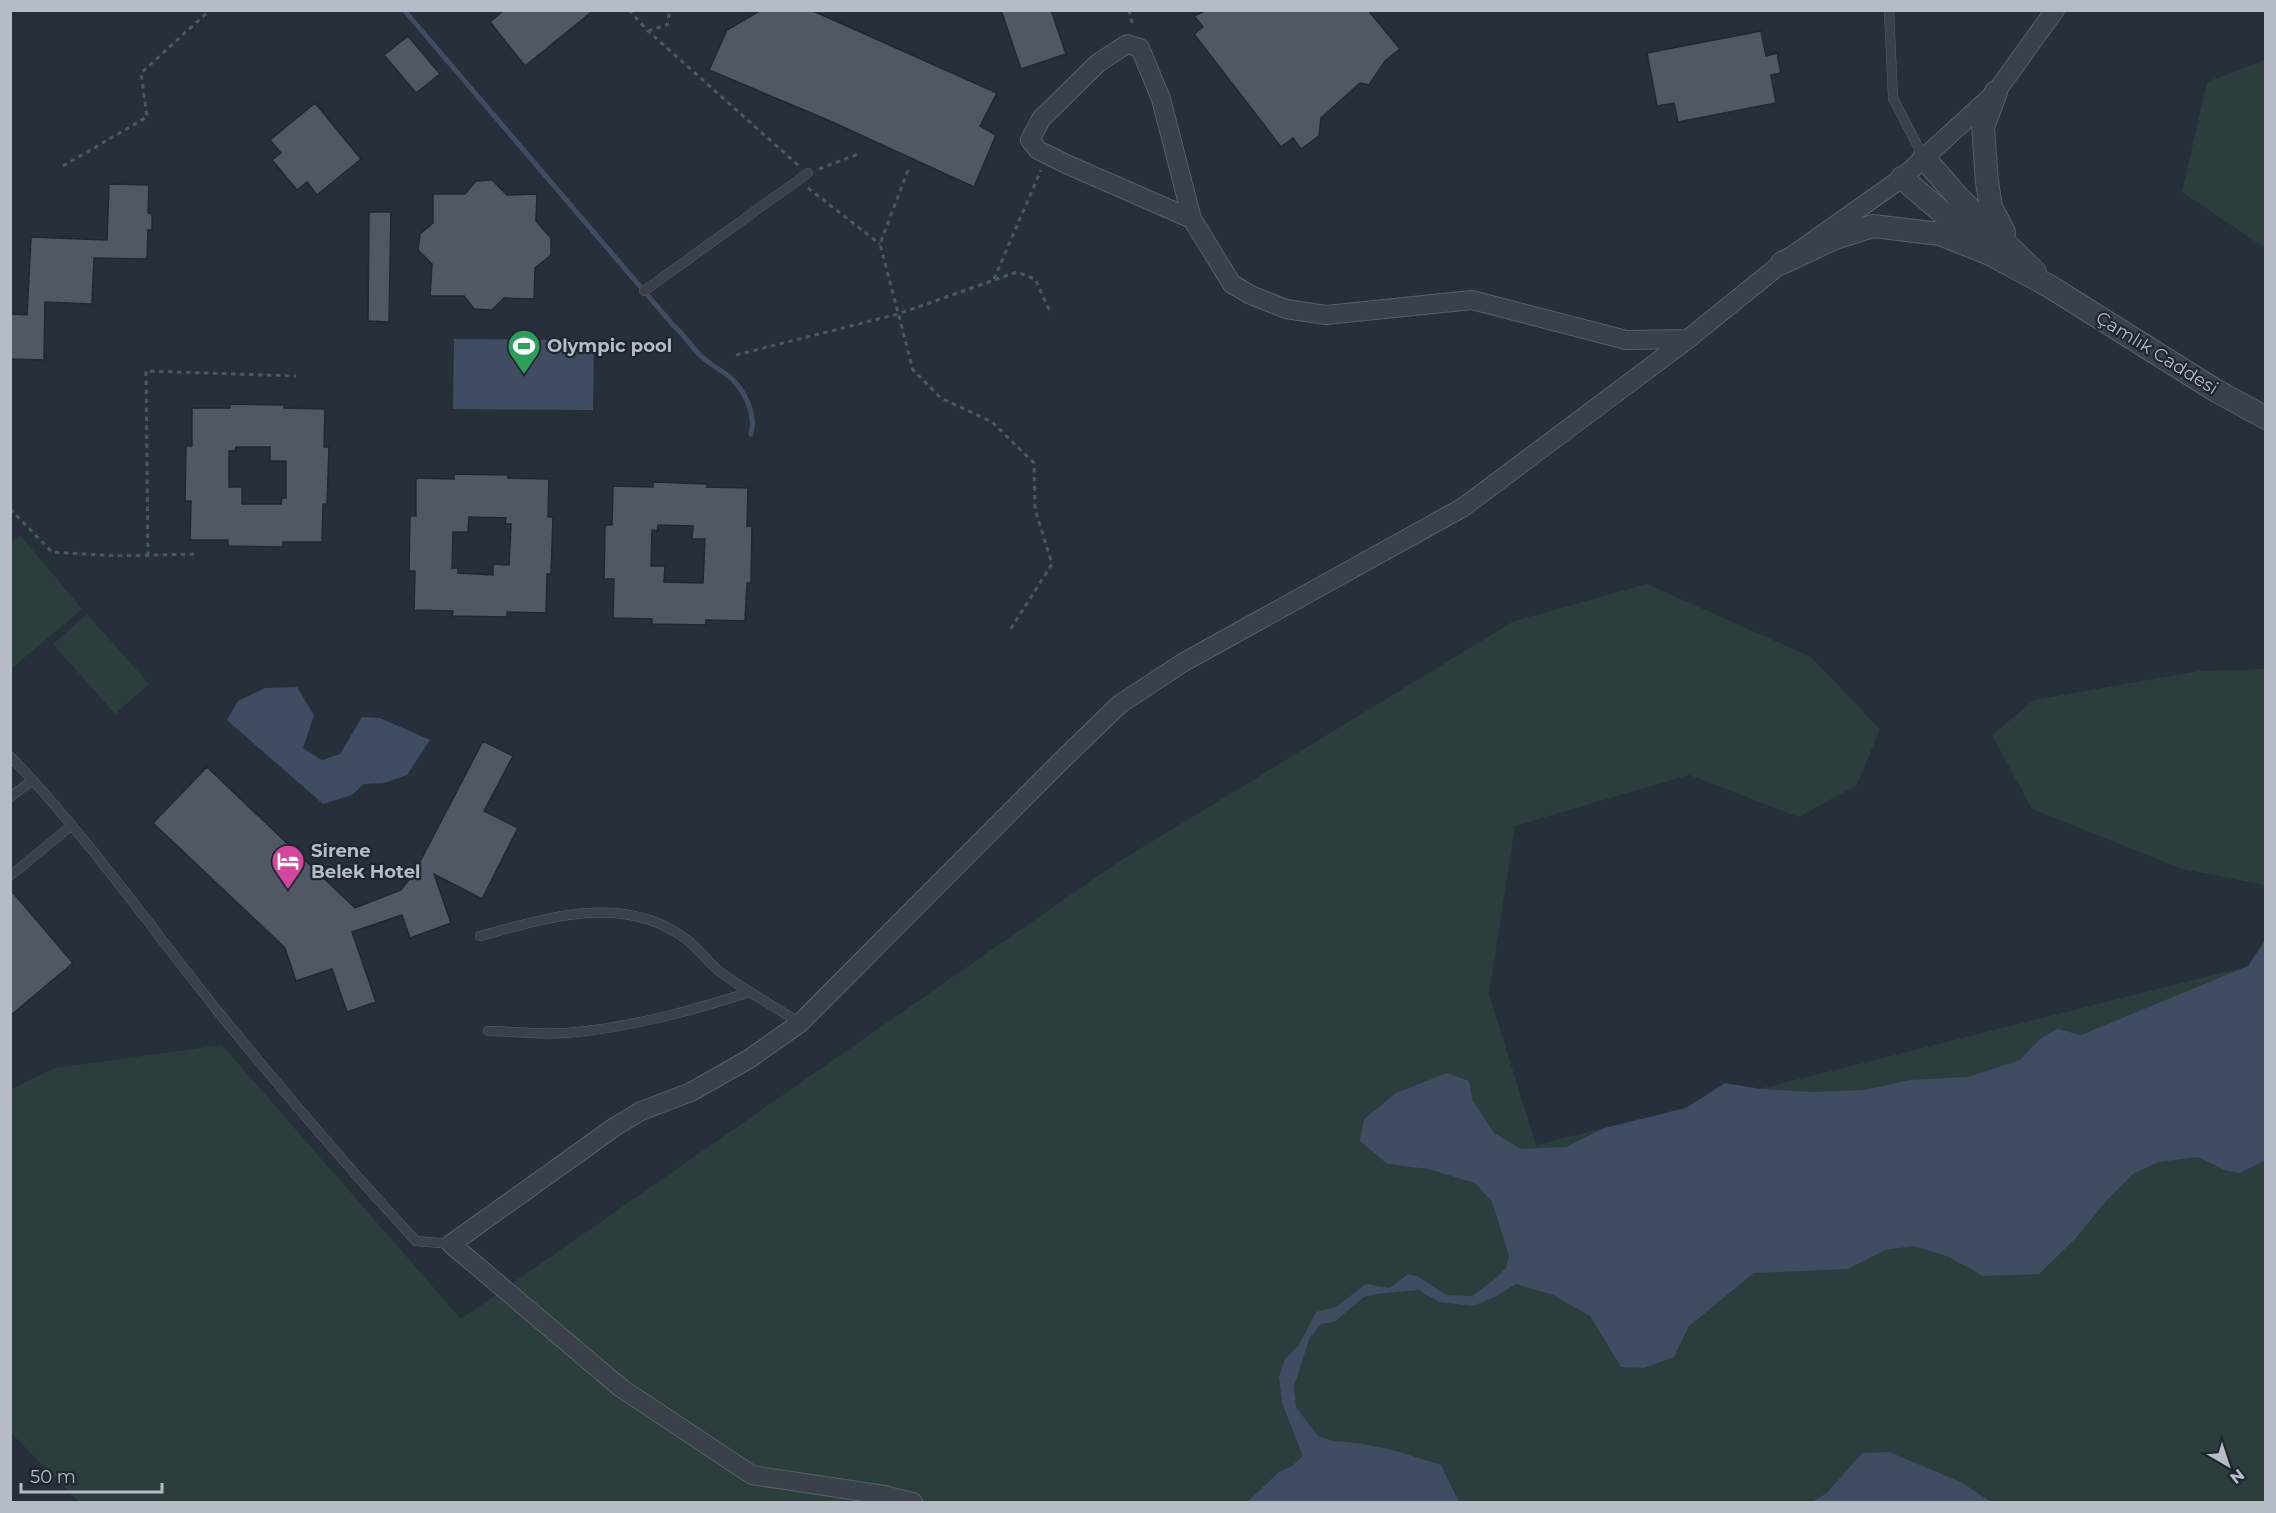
<svg xmlns="http://www.w3.org/2000/svg" width="2276" height="1513" viewBox="0 0 2276 1513" font-family="Montserrat,sans-serif">
  <rect width="100%" height="100%" fill="#272f3a"/>
  <path fill="#2c3d3d" d="M2265 60V248L2182 192 2207 82Z
    M20 535 82 609 11 669V543Z
    M1647 584 1811 657 1880 729 1857 785 1799 817 1689 775 1515 826 1489 994 1536 1145 2265 962V1502H79L11 1433V1089L55 1068 222 1045 461 1319 1115 864 1514 621Z
    M87 614 149 684 115 714 53 644Z
    M2265 669V885L2182 869 2032 809 1992 735 2034 700 2199 671Z"/>
  <path fill="#3f4c61" d="M454 339 594 340 593 410 453 409Z
    M297 687 314 715 303 748 322 760 340 754 362 717 380 718 430 740 407 775 384 783 364 784 352 795 323 804 227 720 238 701 265 688Z
    M2265 940V1161L2239 1173 2225 1170 2198 1157 2159 1162 2134 1173 2107 1200 2075 1239 2039 1274 1983 1276 1949 1257 1914 1246 1885 1250 1848 1269 1754 1273 1689 1326 1674 1357 1644 1368 1621 1367 1590 1316 1553 1295 1516 1284 1495 1297 1473 1306 1439 1302 1418 1290 1377 1294 1364 1297 1334 1322 1321 1324 1310 1337 1294 1386 1296 1407 1318 1436 1332 1441 1358 1443 1393 1450 1441 1465 1459 1502H1247L1279 1472 1292 1466 1303 1456 1282 1403 1279 1377 1285 1359 1299 1345 1316 1312 1336 1307 1366 1284 1390 1288 1408 1274 1417 1276 1446 1295 1472 1296 1495 1279 1506 1268 1509 1256 1492 1202 1475 1183 1428 1169 1387 1164 1360 1141 1364 1119 1396 1093 1447 1073 1469 1081 1472 1099 1494 1133 1521 1149 1566 1147 1605 1128 1686 1108 1725 1083 1761 1089 1811 1092 1865 1090 1910 1080 1968 1077 2020 1060 2041 1038 2058 1029 2081 1035 2248 966Z
    M1889 1452 1961 1482 1991 1502H1812L1827 1493 1862 1453Z"/>
  <g fill="none" stroke-linecap="round" stroke-linejoin="round">
    <path stroke="#3f4c61" stroke-width="5" d="M404 10 673 325C684 334 691 347 702 357 711 365 723 371 732 379 746 393 756 415 751 434"/>
  </g>
  <path fill="#505865" stroke="#212832" stroke-width="1.5" fill-rule="evenodd" d="M504 10H594L525 66 490 22Z
    M761 10H811L997 93 980 126 996 135 974 187 830 121 709 70 727 30Z
    M1001 10H1051L1066 54 1021 69Z
    M1207 10H1368L1400 49 1385 61 1369 85 1360 83 1321 118 1319 136 1301 149 1293 138 1281 147 1194 34 1203 27 1194 16Z
    M1761 31 1766 56 1777 53 1781 73 1771 75 1776 103 1678 122 1674 103 1657 106 1647 53Z
    M408 36 440 74 416 93 384 55Z
    M315 103 361 159 317 195 307 182 297 190 272 160 281 153 270 140Z
    M492 180 507 195 537 194 536 221 551 238V255L535 268 534 299 504 298 492 310 474 309 464 296H430L432 264 418 250 420 234 433 223V194H465L476 181Z
    M109 184 149 185 148 213 152 214V230H148L147 259 94 258 92 304 45 302 44 360 10 359V314L27 315 31 237 107 240Z
    M369 212H391L389 322 368 321Z
    M230 404 284 405V408L325 409 324 447H329L327 504H323L322 542H283V547L228 546V540H190L191 501H185L186 446H192V408H230ZM236 447H270V461H286V498H282L281 504H242V487H229V451H235Z
    M454 474 508 475V478L549 479 548 517H553L551 574H547L546 613 507 612V617L452 616 453 611 414 610 415 571H409L410 516H416V478L454 479ZM469 517 506 518 505 524H511L509 565 493 564V575L458 573V568H452L453 532H468Z
    M653 482 707 484V487L748 488 747 526H752L751 583H747L745 621 706 620V625L652 624V619L613 618 614 579H604L605 525H612L613 486 653 487ZM658 525 693 526 692 539H705L703 583 664 582 665 566H651L652 530 657 531Z
    M483 741 513 756 484 811 518 828 482 899 434 874 451 923 410 938 402 915 352 932 376 1002 347 1012 332 969 296 981 285 948 153 823 207 767 355 908 401 890 414 873Z
    M10 889 73 963 10 1016Z"/>
  <g fill="none" stroke-linecap="round" stroke-linejoin="round">
    <defs>
      <path id="service" d="M1889 10 1893 98 1924 158
        M644 291 808 173
        M10 756C87 836 151 928 220 1014 283 1091 348 1168 416 1241L451 1244
        M10 797 33 780
        M10 876 71 826
        M480 936C547 918 625 892 687 940 699 949 708 962 720 972 730 979 740 986 750 992 691 1011 629 1028 566 1033 541 1035 513 1031 488 1031
        M750 992 800 1023"/>
      <path id="minor" d="M1192 219 1066 164 1038 150 1030 140 1041 119 1098 63 1127 44 1140 48 1161 99 1192 219 1232 284 1251 295 1286 309 1326 315 1472 300 1626 340 1688 339
        M913 1502 884 1495 752 1475 621 1388 451 1244 616 1126 641 1111 691 1092 749 1059 800 1023 1062 760 1120 704 1184 662 1462 508 1688 339 1782 263 1902 178 1996 92 2055 10"/>
      <path id="tertiary" d="M1996 92 1983 127 1987 182 1991 207 2004 232
        M1924 158 1958 197 2035 272
        M1902 178 1978 243
        M1782 263 1835 238 1873 226 1940 234 1990 254 2049 286 2215 390 2266 418"/>
    </defs>
    <use href="#service" stroke="#585f69" stroke-width="10"/>
    <use href="#minor" stroke="#585f69" stroke-width="20"/>
    <use href="#tertiary" stroke="#585f69" stroke-width="24"/>
    <path stroke="#4a5a5c" stroke-width="3" stroke-dasharray="4.5 4.5" stroke-linecap="butt" d="M629 10 648 31 798 165
      M1129 10 1133 26
      M648 31 667 25 670 10
      M63 166 147 117 141 73 210 10
      M819 169 861 153
      M908 170 880 244 913 370 941 398 992 422 1034 463 1035 509 1052 564 1010 630
      M808 188 880 244
      M994 279 1041 170
      M736 355 898 314 1017 272 1035 279 1051 314
      M10 509 52 552 116 556 196 554
      M148 556 146 371 296 376"/>
    <use href="#service" stroke="#3a414b" stroke-width="9"/>
    <use href="#minor" stroke="#3a414b" stroke-width="18"/>
    <use href="#tertiary" stroke="#3a414b" stroke-width="22"/>
  </g>
  <defs>
    <symbol id="stadium-pin" viewBox="-11 -11 22 30"><path d="M0 17L-7.5 6A9.5 9.5 0 1 1 7.5 6Z" fill="#2e9e5b" stroke="#1f2630"/><path d="M0-5a6.5 5 0 1 0 0 10a6.5 5 0 1 0 0-10ZM-3.5-1.8h7v3.6h-7Z" fill="#fff"/></symbol>
    <symbol id="hotel-pin" viewBox="-11 -11 22 30"><path d="M0 17L-7.5 6A9.5 9.5 0 1 1 7.5 6Z" fill="#d1479c" stroke="#1f2630"/><path d="M-6-4.5h1.5V1H6V5H4.5V3h-9V5H-6ZM-4 0a1.8 1.8 0 1 1 3.6 0ZM.5 0V-2.5h3Q6-2.5 6 0Z" fill="#fff"/></symbol>
  </defs>
  <g fill-rule="evenodd">
    <use href="#stadium-pin" x="505" y="327" width="38" height="52"/>
    <use href="#hotel-pin" x="269" y="842" width="38" height="52"/>
  </g>
  <g text-anchor="middle" dominant-baseline="central" stroke-width="4.5" stroke-linejoin="round" paint-order="stroke">
    <g font-size="18" font-weight="bold" fill="#b6bcc6" stroke="#1f2630" text-anchor="start">
      <text x="547" y="346">Olympic pool</text>
      <text x="311" y="851">Sirene<tspan x="311" dy="21">Belek Hotel</tspan></text>
    </g>
    <g font-size="18" fill="#b6bcc6" stroke="#1f2630">
      <text transform="translate(2157 353) rotate(32)">Çamlık Caddesi</text>
    </g>
  </g>
  <rect width="2276" height="1513" fill="none" stroke="#b6bcc6" stroke-width="24"/>
  <g transform="translate(2228 1465) rotate(141)" stroke="#1f2630" stroke-width="4.5" paint-order="stroke">
  <path d="M0-4.5L10 22L0 15L-10 22Z" fill="#b6bcc6"/>
  <text y="-9" font-size="16" font-weight="bold" text-anchor="middle" fill="#b6bcc6">N</text>
  </g>
  <path d="M21 1483v9h141v-9" fill="none" stroke="#b6bcc6" stroke-width="3"/>
  <text x="30" y="1483" font-size="18" fill="#b6bcc6" stroke="#1f2630" stroke-width="4.5" paint-order="stroke">50 m</text>
</svg>
